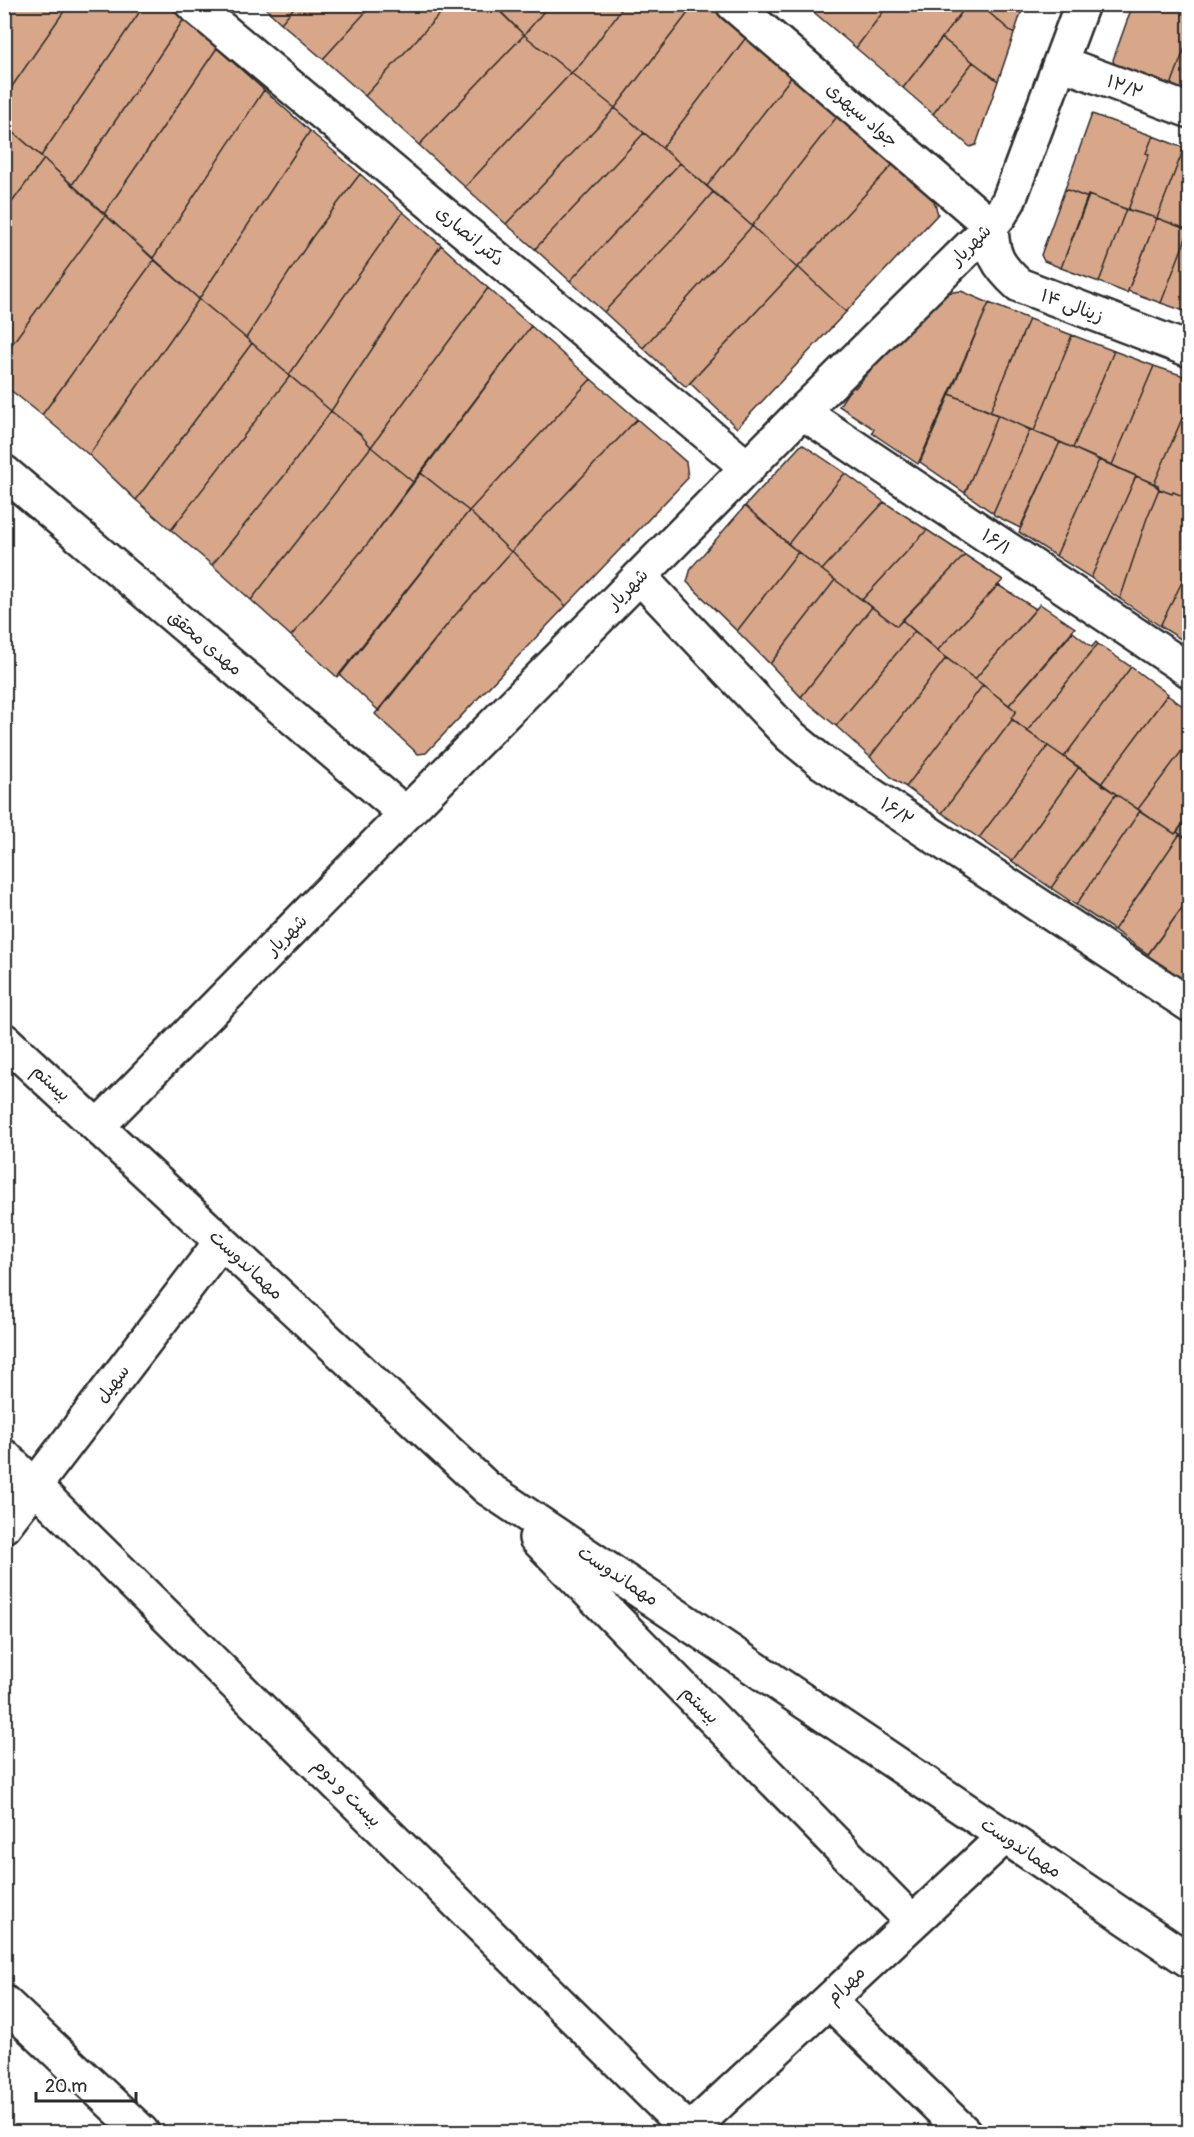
<svg xmlns="http://www.w3.org/2000/svg" width="1194" height="2137" viewBox="0 0 1194 2137" font-family="Pangolin,'Playpen Sans Arabic',sans-serif">
  <rect width="100%" height="100%" fill="#fff"/>
  <filter id="ink" filterUnits="userSpaceOnUse"><feTurbulence type="fractalNoise" baseFrequency=".0167" numOctaves="2"/><feDisplacementMap in="SourceGraphic" scale="12" xChannelSelector="R" yChannelSelector="G"/><feConvolveMatrix kernelMatrix="1 2 1 2 8 2 1 2 1" color-interpolation-filters="sRGB"/></filter>
  <g filter="url(#ink)">
    <path fill="#d8a78a" stroke="#2b2b2b" stroke-width="1.5" d="M4 4H69L4 98Z
      M69 4H145L41 156 4 124V98Z
      M145 4H167L184 19 72 185 41 156Z
      M261 4H297L281 23Z
      M297 4H373L323 59 281 23Z
      M373 4H449L365 96 323 59Z
      M449 4H493L524 35 419 145 365 96Z
      M550 4 524 35 493 5V4Z
      M550 4H625L581 64 571 73 524 35Z
      M625 4H695L615 108 571 73 581 64Z
      M695 4H715L748 35 662 148 615 108Z
      M814 4H889L856 48 810 9Z
      M889 4H968L903 88 856 48Z
      M968 4H979L1014 34 998 81 942 38Z
      M979 4H1024L1014 34Z
      M1133 4H1172L1190 11V34L1170 88 1115 68 1113 60Z
      M184 19 217 48 104 214 72 185Z
      M1190 34V95L1170 88Z
      M524 35 571 73 465 187 419 145Z
      M748 35 793 75 707 186 662 148Z
      M942 38 973 62 933 114 903 88Z
      M217 48 264 90 153 258 104 214Z
      M973 62 998 81 976 145 970 147 933 114Z
      M571 73 615 108 506 224 465 187Z
      M793 75 839 114 752 226 707 186Z
      M264 90 310 131 199 299 153 258Z
      M615 108 644 133 535 249 506 224Z
      M839 114 895 162 797 268 752 226Z
      M1092 114 1153 136 1146 153 1149 154 1128 210 1088 195V198L1065 189Z
      M4 124 44 159 4 213Z
      M310 131 360 174 313 236 246 338 199 299Z
      M644 133 680 163 570 281 535 249Z
      M1153 136 1184 148 1157 218 1128 210 1149 154 1146 153Z
      M1184 148 1190 150V225L1188 230 1157 218Z
      M44 159 106 215 4 355V213Z
      M895 162 931 192 938 214 846 312 798 267Z
      M680 163 713 192 670 242 604 312 570 281Z
      M360 174 403 212 289 375 246 338 313 236Z
      M1065 189 1088 198 1061 268 1044 261 1041 255Z
      M713 192 752 226 643 348 604 312 670 242Z
      M1088 195 1126 209 1099 282 1061 268Z
      M1126 209 1157 218 1127 293 1099 282Z
      M403 212 441 245 331 411 289 375Z
      M106 215 154 260 42 415 4 385V355Z
      M1157 218 1189 230 1161 303 1128 291Z
      M752 226 797 268 686 387 643 348Z
      M1189 230H1190V313L1161 303Z
      M441 245 488 288 371 447 360 434 331 411Z
      M154 260 199 299 89 455 42 415Z
      M798 267 846 312 737 428 690 383Z
      M488 288 531 326 413 482 371 447Z
      M961 291 989 303 918 464 872 433 874 429 839 406 852 386 855 388 895 341 897 343 905 334 946 293Z
      M199 299 252 343 136 500 89 455Z
      M989 303 1029 319 990 412 950 394Z
      M1029 319 1072 335 1034 431 990 412Z
      M531 326 591 379 469 511 421 473Z
      M1072 335 1114 351 1073 448 1034 431Z
      M252 343 290 376 171 530 136 500Z
      M1114 351 1154 366 1112 465 1073 448Z
      M1154 366 1190 378V400L1154 484 1112 465Z
      M290 376 331 411 284 476 212 565 171 530Z
      M591 379 637 419 511 552 469 511Z
      M950 394 998 415 965 493 920 462Z
      M1190 400V499L1173 492 1172 494 1159 489 1154 484Z
      M331 411 360 434 371 447 251 600 212 565 284 476Z
      M998 415 1030 430 993 513 965 493Z
      M637 419 686 462 688 478 566 606 512 551Z
      M1030 430 1060 442 1020 528 994 515 993 513Z
      M1060 442 1099 460 1056 556 1019 532Z
      M802 444 845 473 788 544 745 506Z
      M371 447 413 482 369 542 291 636 251 600Z
      M1099 460 1136 476 1091 578 1056 556Z
      M421 473 469 511 337 677 291 636 369 542Z
      M845 473 884 502 822 570 788 544Z
      M1136 476 1158 485 1159 489 1147 518 1120 599 1091 578Z
      M1159 489 1172 494 1173 492 1190 499V566L1160 626 1120 599 1147 518Z
      M884 502 927 530 862 600 822 570Z
      M745 506 798 552 737 631 687 582 691 568Z
      M469 511 511 552 450 621 379 711 340 675Z
      M927 530 965 555 897 626 862 600Z
      M512 551 566 606 426 753 418 754 375 714 450 621Z
      M798 552 835 580 770 664 737 631Z
      M965 555 1003 580 937 651 902 620Z
      M1190 566V645L1160 626Z
      M835 580 872 607 801 697 770 664Z
      M998 585 1036 609 975 679 937 651Z
      M1040 604 1075 628 1009 705 975 679Z
      M872 607 897 626 902 620 915 631 836 726 801 697Z
      M915 631 946 658 870 757 836 726Z
      M1073 632 1092 647 1096 642 1098 644 1027 731 1011 718 1016 711 1009 705Z
      M1098 644 1131 667 1064 757 1027 731Z
      M946 658 983 685 906 787 893 779 870 757Z
      M1131 667 1168 694 1101 784 1064 757Z
      M983 685 1016 711 1011 718 1012 720 942 813 906 787Z
      M1167 695 1190 711V740L1138 809 1101 784Z
      M1012 720 1048 746 979 838 942 813Z
      M1190 740V814L1175 834 1138 809Z
      M1048 746 1079 767 1012 861 979 838Z
      M1079 767 1116 794 1051 888 1012 861Z
      M1116 794 1140 811 1076 905 1051 888Z
      M1140 811 1175 834 1177 832 1180 834 1114 930 1076 905Z
      M1190 814V841L1177 832Z
      M1180 834 1190 841V897L1148 954 1114 930Z
      M1190 897V976L1185 982 1147 956Z"/>
    <g fill="none" stroke-linecap="round" stroke-linejoin="round">
      <defs>
        <path id="minor" d="M192 4 748 468
          M733 4 991 226
          M1061 63 1190 111
          M991 226C992 255 997 265 1019 285L1190 350
          M802 412 1190 671
          M4 472 406 814
          M640 577 789 735 823 763 1190 1005
          M4 1040 487 1488 1190 1961
          M98 1126 802 412 991 226 1000 215 1009 200 1082 4
          M4 1456 690 2132
          M4 1526 221 1242
          M536 1538 913 1922
          M829 2001 964 2132
          M4 2002 142 2132
          M688 2132 1004 1837"/>
      </defs>
      <use href="#minor" stroke="#2b2b2b" stroke-width="38"/>
      <use href="#minor" stroke="#fff" stroke-width="33"/>
    </g>
  </g>
  <g text-anchor="middle" dominant-baseline="central" stroke-width="4.5" stroke-linejoin="round" paint-order="stroke">
    <g font-size="18" fill="#2b2b2b" stroke="#fff">
      <text transform="translate(1125 87) rotate(20)">۱۲/۲</text>
      <text transform="translate(862 115) rotate(41)">جواد سپهری</text>
      <text transform="translate(470 236) rotate(40)">دکتر انصاری</text>
      <text transform="translate(971 245) rotate(-45)">شهریار</text>
      <text transform="translate(1072 306) rotate(20)">زینالی ۱۴</text>
      <text transform="translate(996 542) rotate(34)">۱۶/۱</text>
      <text transform="translate(628 589) rotate(-45)">شهریار</text>
      <text transform="translate(205 643) rotate(40)">مهدی محقق</text>
      <text transform="translate(897 812) rotate(34)">۱۶/۲</text>
      <text transform="translate(287 935) rotate(-45)">شهریار</text>
      <text transform="translate(51 1083) rotate(42)">بیستم</text>
      <text transform="translate(246 1265) rotate(43)">مهماندوست</text>
      <text transform="translate(113 1384) rotate(-53)">سهیل</text>
      <text transform="translate(618 1576) rotate(34)">مهماندوست</text>
      <text transform="translate(700 1705) rotate(45)">بیستم</text>
      <text transform="translate(347 1793) rotate(45)">بیست و دوم</text>
      <text transform="translate(1021 1848) rotate(34)">مهماندوست</text>
      <text transform="translate(846 1985) rotate(-43)">مهرام</text>
    </g>
  </g>
  <rect width="1194" height="2137" fill="none" stroke="#fff" stroke-width="24"/>
  <rect x="12" y="12" width="1170" height="2113" fill="none" stroke="#2b2b2b" stroke-width="2" filter="url(#ink)"/>
  <path d="M36 2092v9h100v-9" fill="none" stroke="#2b2b2b" stroke-width="3"/>
  <text x="45" y="2092" font-size="18" fill="#2b2b2b" stroke="#ffffff" stroke-width="4.5" paint-order="stroke">20 m</text>
</svg>
